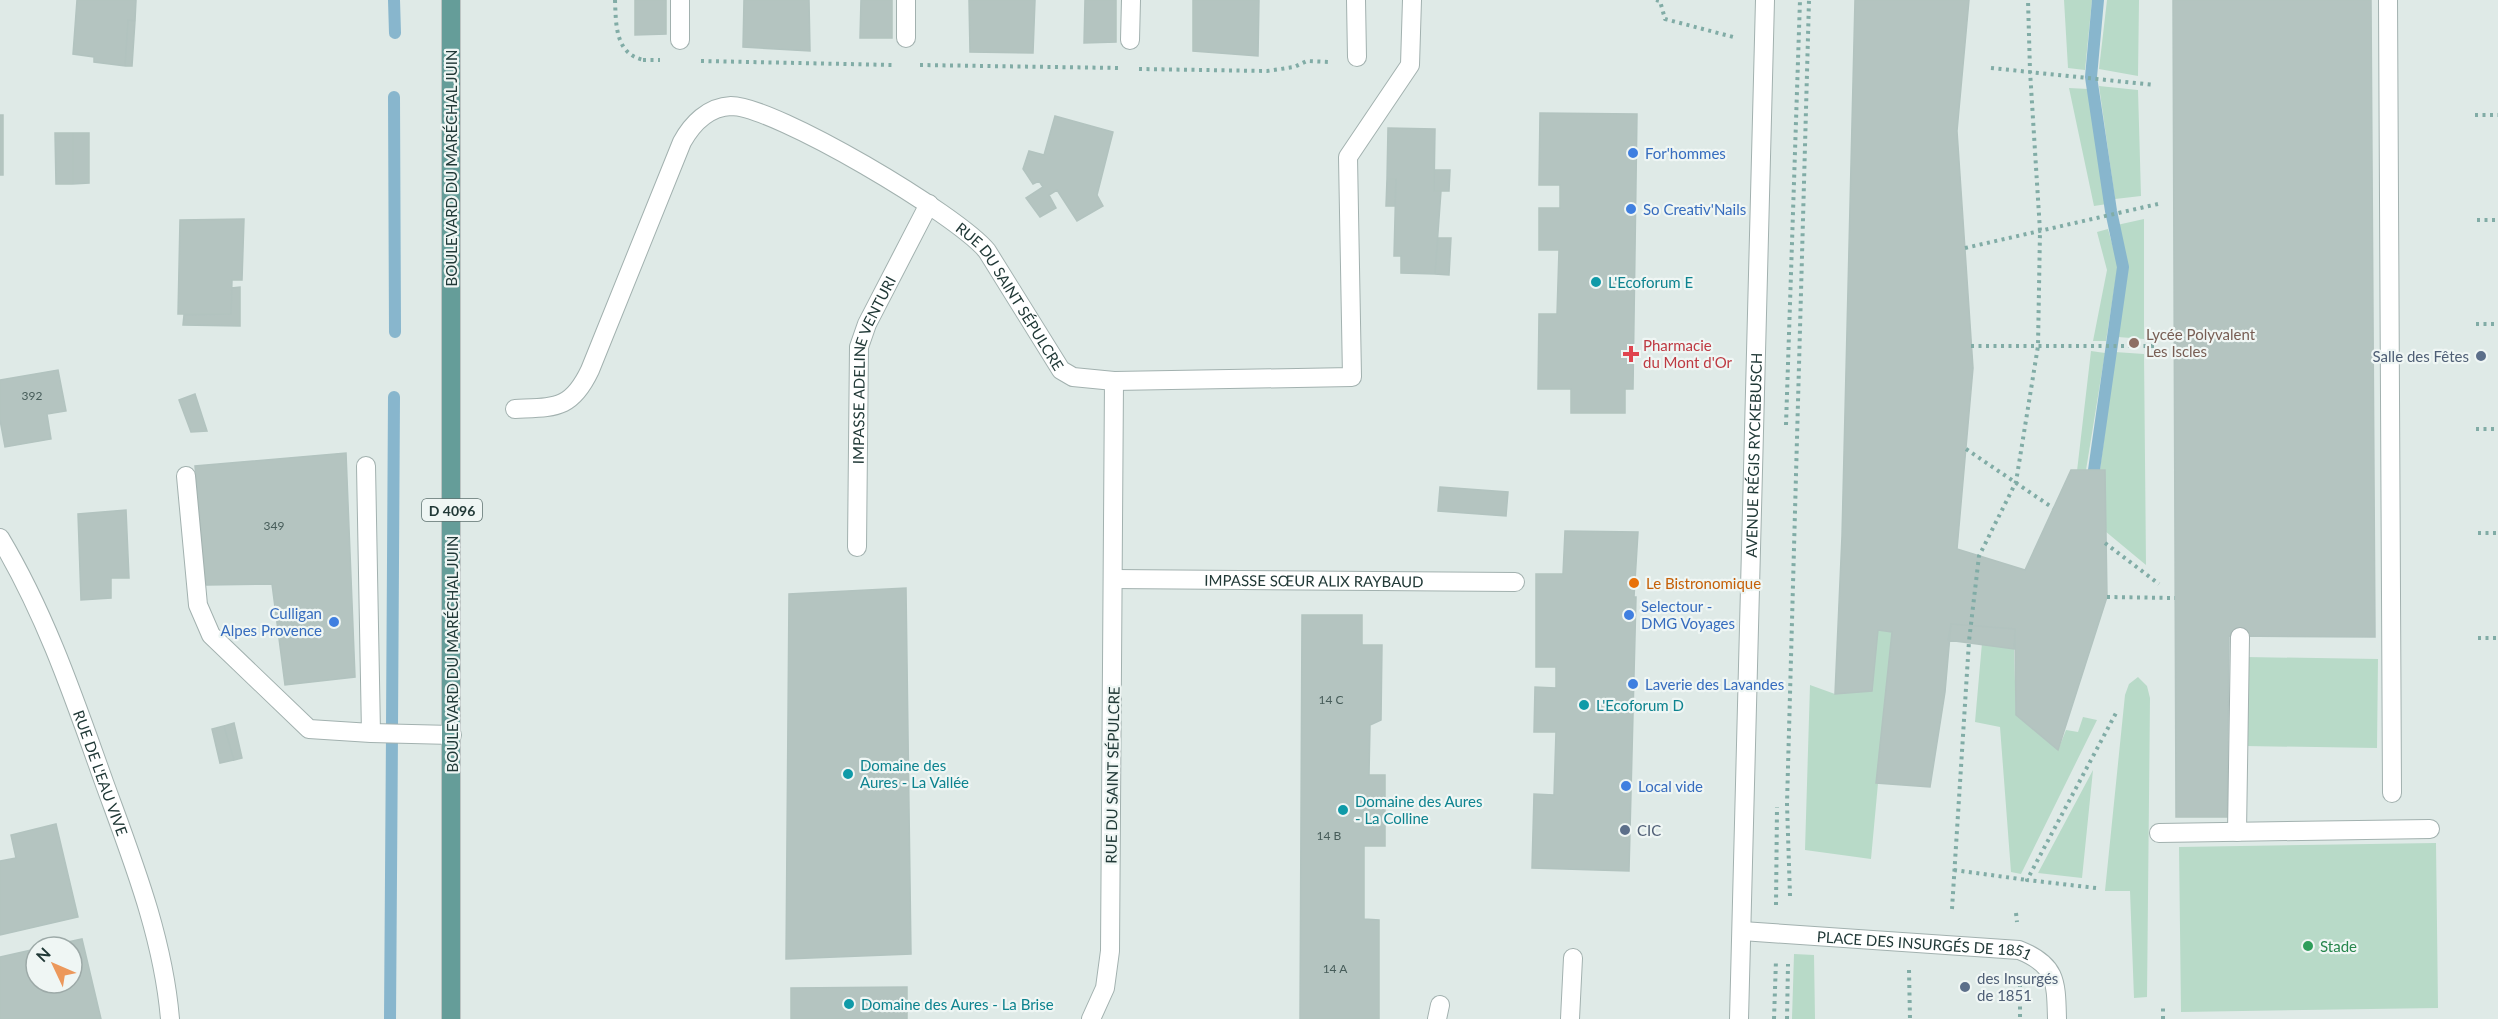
<svg xmlns="http://www.w3.org/2000/svg" width="2498" height="1019" viewBox="0 0 2498 1019" font-family="Lato,sans-serif">
  <rect width="100%" height="100%" fill="#dfeae7"/>
  <path fill="#b8dac8" d="M2064 0H2092L2085 70 2068 68Z
    M2107 0H2139L2138 76 2099 69Z
    M2099 86 2138 90 2141 196 2115 199Z
    M2069 88 2088 89 2107 204 2094 206Z
    M2144 219V339L2118 337 2128 270 2117 225Z
    M2108 229 2118 265 2106 341H2093L2107 270 2097 232Z
    M2091 351 2105 353 2086 470 2077 471Z
    M2115 352 2144 354 2146 565 2105 531 2100 470Z
    M1878 630 1892 632 1871 859 1805 850 1810 685 1835 694Z
    M1982 643 2014 649 2016 715 2058 750 2066 730 2078 732 2083 717 2097 720 2021 874 2011 872 2000 727 1975 722Z
    M2246 657 2378 659 2377 748 2245 746Z
    M2138 677 2147 686 2150 698 2147 997 2134 998 2130 891H2105L2125 695 2129 684Z
    M2093 770 2082 878 2038 873Z
    M2436 843 2438 1008 2181 1012 2179 847Z
    M1794 954 1814 955 1815 1019H1792Z"/>
  <g fill="none" stroke-linecap="round" stroke-linejoin="round">
    <path stroke="#88b6cd" stroke-width="12" d="M394 0 395 33
      M394 97 395 332
      M2094 470 2123 267 2111 211 2091 77 2098 0
      M392 726 394 397
      M390 1019 392 734"/>
  </g>
  <path fill="#b4c4c0" stroke="#b2c3bf" stroke-width="1.5" d="M77 0H136L135 21 128 20 125 66 94 62V57L73 54Z
    M635 0H666V34L635 35Z
    M744 0H809L810 51 743 47Z
    M861 0H892V38H860Z
    M969 0H1035L1033 53 970 52Z
    M1085 0H1116V42L1084 43Z
    M1193 0H1259L1258 56 1193 51Z
    M1855 0H1969L1957 131 1973 368 1957 549 2025 570 2071 470H2105L2107 597 2058 750 2016 715 2015 629 1951 624 1945 692 1930 787 1876 783 1892 632 1878 630 1872 691 1835 694 1842 536Z
    M2173 0H2371L2375 637 2229 636 2227 817H2176Z
    M128 20 135 21 132 66H125Z
    M1540 113 1637 114 1633 389H1625V413H1571V389H1538L1539 314H1557L1559 250H1539V208H1560V185H1539Z
    M0 115H3V175H0Z
    M1055 116 1113 132 1097 195 1103 206 1077 221 1057 190 1049 195 1056 208 1040 217 1026 198 1043 187 1039 181 1033 184 1023 169 1029 151 1044 155Z
    M1388 128 1435 129 1434 191H1441L1435 274 1401 273V256H1394L1396 179H1387Z
    M55 133H73V184H56Z
    M73 133H89V183L73 184Z
    M1434 170H1450L1449 191H1434Z
    M1387 179H1396L1395 206H1386Z
    M244 219 242 280H232L231 314H178L180 220Z
    M1438 238H1451L1449 275 1435 274Z
    M240 287V326L183 325 184 315 231 314 232 288Z
    M58 370 66 411 47 414 51 439 5 447 0 420V380Z
    M195 394 207 431 191 432 179 400Z
    M346 453 355 677 285 685 272 584 206 585 195 466Z
    M1440 487 1508 492 1506 516 1438 511Z
    M126 510 129 578H111V598L81 600 78 514Z
    M1565 531 1638 532 1634 597H1636L1629 871 1532 868 1534 794 1554 795 1556 732H1534L1535 687 1556 688V667H1536V574H1563Z
    M906 588 911 954 786 959 789 594Z
    M1302 615H1362V645H1382L1381 720 1370 725 1369 775H1385V846H1364V919L1379 920V1019H1300Z
    M1951 624 2015 629 2014 649 1948 640Z
    M234 723 242 758 234 760 224 726Z
    M224 726 234 760 220 763 212 729Z
    M56 824 78 917 0 935V861L16 858 11 835Z
    M82 939 101 1019H0V957L36 949V983H72V947H45Z
    M907 987V1019H791V988Z"/>
  <g fill="none" stroke-linecap="round" stroke-linejoin="round">
    <defs>
      <path id="lane" d="M1356 0 1357 57
        M906 38V0
        M680 40V0
        M1130 40 1131 0
        M366 466 371 733 452 735
        M186 476 198 605 211 635 309 729 371 733
        M1437 1019 1440 1005
        M1570 1019 1573 958"/>
      <g id="street">
        <path d="M2388 0 2392 793"/>
        <path d="M1114 381 1352 377 1348 157 1410 65 1412 0"/>
        <path id="s1" d="M515 409C555 407 571 410 590 370L682 142C692 124 708 107 731 106 775 106 958 215 987 251L1061 370 1073 377 1114 381 1110 951 1105 988 1091 1019"/>
        <path id="s2" d="M0 538C46 615 74 698 104 782 132 859 163 936 170 1019"/>
        <path id="s3" d="M857 547 859 347 867 324 929 204"/>
        <path id="s4" d="M1113 579 1515 582"/>
        <path d="M2237 832 2240 637"/>
        <path d="M2159 833 2430 829"/>
        <path id="s5" d="M1742 931 2019 950C2057 965 2056 982 2057 1019"/>
        <path id="s6" d="M1739 1019 1765 0"/>
      </g>
      <path id="primary" d="M451 0V1019"/>
    </defs>
    <use href="#lane" stroke="#a2b1af" stroke-width="20"/>
    <use href="#street" stroke="#a2b1af" stroke-width="20"/>
    <use href="#primary" stroke="#bcc4c3" stroke-width="20"/>
    <path stroke="#81aca6" stroke-width="4" stroke-dasharray="3 4.5" stroke-linecap="butt" d="M615 0C616 25 615 54 644 60
      M1656 0 1660 1 1665 19 1737 38
      M643 60H660
      M701 61 894 65
      M920 65 1119 68
      M1991 68 2155 85
      M1139 69 1267 71 1294 67 1307 61 1330 62
      M2475 115H2498
      M2477 220H2498
      M1965 248 2158 204
      M2476 324H2498
      M1971 346H2158
      M1786 425 1800 0
      M2476 429H2498
      M1966 449 2053 508
      M2478 533H2498
      M2105 543 2159 584
      M2107 597 2175 598
      M2478 638H2498
      M1954 870 2027 880
      M2096 888 2027 880 2116 713
      M1790 896 1787 804 1809 0
      M1776 905 1777 807
      M1952 909 1969 641 1979 556 2016 482 2038 346 2040 231 2030 71 2028 0
      M2016 913 2017 922
      M1909 970 1910 1019
      M2020 984V1019
      M1774 1019 1776 960
      M1787 1019 1788 964
      M2163 1019V1006"/>
    <use href="#lane" stroke="#fff" stroke-width="18"/>
    <use href="#street" stroke="#fff" stroke-width="18"/>
    <use href="#primary" stroke="#659d99" stroke-width="18"/>
  </g>
  <g fill="#3f7fe0" stroke="#eff6f4" stroke-width="2">
    <circle cx="1633" cy="153" r="6"/>
    <circle cx="1631" cy="209" r="6"/>
    <circle cx="1629" cy="615" r="6"/>
    <circle cx="334" cy="622" r="6"/>
    <circle cx="1633" cy="684" r="6"/>
    <circle cx="1626" cy="786" r="6"/>
  </g>
  <g fill="#0f9aa8" stroke="#eff6f4" stroke-width="2">
    <circle cx="1596" cy="282" r="6"/>
    <circle cx="1584" cy="705" r="6"/>
    <circle cx="848" cy="774" r="6"/>
    <circle cx="1343" cy="810" r="6"/>
    <circle cx="849" cy="1004" r="6"/>
  </g>
  <circle fill="#8d6e63" stroke="#eff6f4" stroke-width="2" cx="2134" cy="343" r="6"/>
  <path fill="#e0444e" stroke="#eff6f4" stroke-width="2" d="M1628 345h6v6h6v6h-6v6h-6v-6h-6v-6h6z"/>
  <g fill="#5c6f8a" stroke="#eff6f4" stroke-width="2">
    <circle cx="2481" cy="356" r="6"/>
    <circle cx="1625" cy="830" r="6"/>
    <circle cx="1965" cy="987" r="6"/>
  </g>
  <circle fill="#e8710a" stroke="#eff6f4" stroke-width="2" cx="1634" cy="583" r="6"/>
  <circle fill="#2e9e5b" stroke="#eff6f4" stroke-width="2" cx="2308" cy="946" r="6"/>
  <g text-anchor="middle" dominant-baseline="central" stroke-width="4.5" stroke-linejoin="round" paint-order="stroke">
    <g font-size="12" fill="#465c59">
      <text x="32" y="395">392</text>
      <text x="274" y="525">349</text>
      <text x="1331" y="699">14 C</text>
      <text x="1329" y="835">14 B</text>
      <text x="1335" y="968">14 A</text>
    </g>
    <rect fill="#eff6f4" stroke="#5f7270" stroke-width="1.5" x="422" y="499" width="60" height="22" rx="4.5"/>
    <g font-size="14" font-weight="bold" fill="#213937">
      <text x="452" y="510">D 4096</text>
    </g>
    <g font-size="15" fill="#366cbe" stroke="#eff6f4" text-anchor="start">
      <text x="1645" y="153">For'hommes</text>
      <text x="1643" y="209">So Creativ'Nails</text>
      <text x="1641" y="606">Selectour -<tspan x="1641" dy="17">DMG Voyages</tspan></text>
      <text x="322" y="613" text-anchor="end">Culligan<tspan x="322" dy="17">Alpes Provence</tspan></text>
      <text x="1645" y="684">Laverie des Lavandes</text>
      <text x="1638" y="786">Local vide</text>
    </g>
    <g font-size="15" fill="#213937" stroke="#eff6f4">
      <text transform="translate(451 168) rotate(-90)">BOULEVARD DU MARÉCHAL JUIN</text>
      <text stroke="none"><textPath href="#s1" startOffset="748">RUE DU SAINT SÉPULCRE</textPath></text>
      <text stroke="none"><textPath href="#s3" startOffset="180">IMPASSE ADELINE VENTURI</textPath></text>
      <text stroke="none"><textPath href="#s6" startOffset="564">AVENUE RÉGIS RYCKEBUSCH</textPath></text>
      <text stroke="none"><textPath href="#s4" startOffset="201">IMPASSE SŒUR ALIX RAYBAUD</textPath></text>
      <text transform="translate(452 654) rotate(-90)">BOULEVARD DU MARÉCHAL JUIN</text>
      <text stroke="none"><textPath href="#s2" startOffset="256">RUE DE L'EAU VIVE</textPath></text>
      <text transform="translate(1112 775) rotate(-89)">RUE DU SAINT SÉPULCRE</text>
      <text stroke="none"><textPath href="#s5" startOffset="183">PLACE DES INSURGÉS DE 1851</textPath></text>
    </g>
    <g font-size="15" fill="#0d838f" stroke="#eff6f4" text-anchor="start">
      <text x="1608" y="282">L'Ecoforum E</text>
      <text x="1596" y="705">L'Ecoforum D</text>
      <text x="860" y="765">Domaine des<tspan x="860" dy="17">Aures - La Vallée</tspan></text>
      <text x="1355" y="801">Domaine des Aures<tspan x="1355" dy="17">- La Colline</tspan></text>
      <text x="861" y="1004">Domaine des Aures - La Brise</text>
    </g>
    <g font-size="15" fill="#785e54" stroke="#eff6f4" text-anchor="start">
      <text x="2146" y="334">Lycée Polyvalent<tspan x="2146" dy="17">Les Iscles</tspan></text>
    </g>
    <g font-size="15" fill="#be3a42" stroke="#eff6f4" text-anchor="start">
      <text x="1643" y="345">Pharmacie<tspan x="1643" dy="17">du Mont d'Or</tspan></text>
    </g>
    <g font-size="15" fill="#4e5e75" stroke="#eff6f4" text-anchor="start">
      <text x="2469" y="356" text-anchor="end">Salle des Fêtes</text>
      <text x="1637" y="830">CIC</text>
      <text x="1977" y="978">des Insurgés<tspan x="1977" dy="17">de 1851</tspan></text>
    </g>
    <g font-size="15" fill="#c56008" stroke="#eff6f4" text-anchor="start">
      <text x="1646" y="583">Le Bistronomique</text>
    </g>
    <g font-size="15" fill="#27864d" stroke="#eff6f4" text-anchor="start">
      <text x="2320" y="946">Stade</text>
    </g>
  </g>
  <g transform="translate(54 965) rotate(314)"><circle r="28" fill="#eff6f4" stroke="#9daaa8" stroke-width="1.5"/>
  <path d="M0-4.5L10 22L0 15L-10 22Z" fill="#ec985b"/>
  <text y="-9" font-size="16" font-weight="bold" text-anchor="middle" fill="#213937">N</text>
  </g>
</svg>
